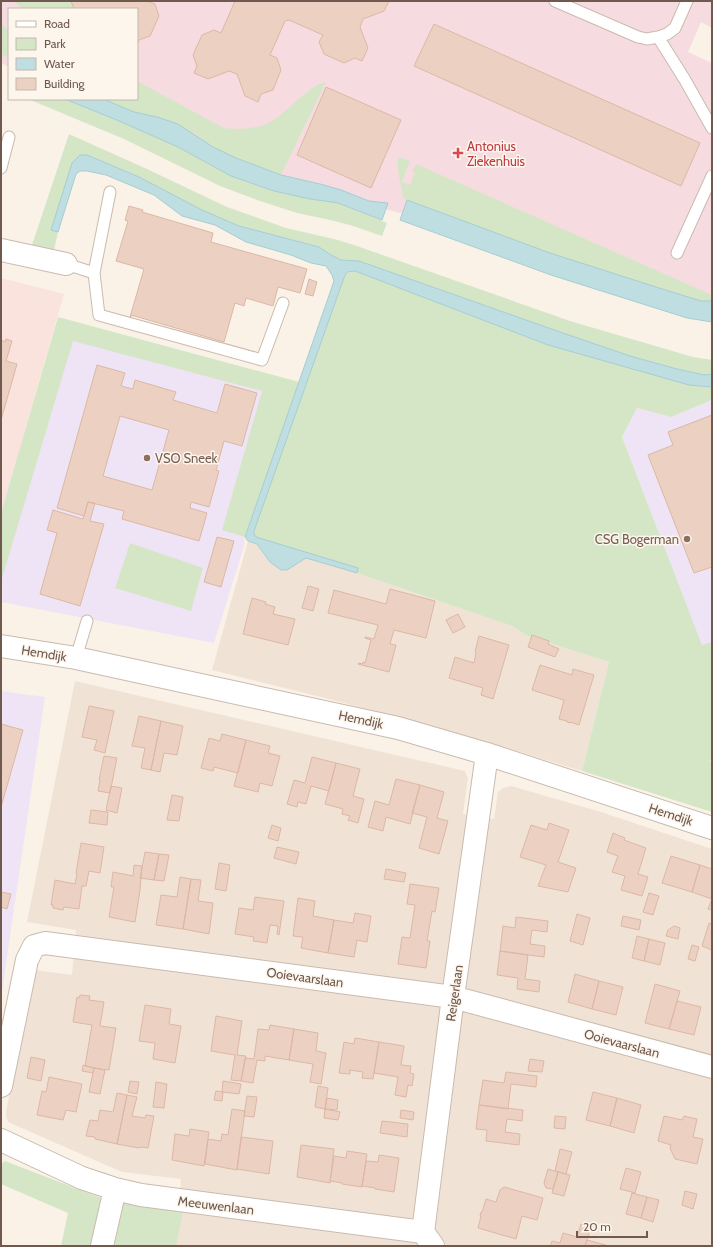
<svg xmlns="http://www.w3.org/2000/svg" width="713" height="1247" viewBox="0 0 713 1247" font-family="Cabin,sans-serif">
  <rect width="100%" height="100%" fill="#faf2e7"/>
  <path fill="#f0e3d6" d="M248 541 257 544 270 562 287 569 306 558 357 573 513 626 528 636 609 662 582 771 484 741 407 720 325 698 212 670Z
    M75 681 465 771 468 778 463 814 494 819 498 792 503 788 511 786 598 811 712 849V1246H172L179 1214 181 1179 122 1172 8 1122 6 1116V1112L35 970 72 975 76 930 27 922Z"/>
  <path fill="#f9e3dc" d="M1 278 64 294 1 513Z"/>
  <path fill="#efe4f6" d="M62 325 297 384 243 535 245 543 214 643 1 602V532Z
    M712 400V642L702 646 622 437 637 408 671 417Z
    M1 691 45 697 1 998Z"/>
  <path fill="#f6dce0" d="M1 1H712V28L701 22 688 52 712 63V311L408 215 346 199 285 185 84 99H137V9H9V67L1 63Z"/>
  <path fill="#d5e6c7" d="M14 1H80L76 9H23Z
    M1 23 9 31V58L1 54Z
    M137 81 224 128C240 130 260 129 274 120 285 112 294 102 305 94 312 88 317 84 326 82L281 175 236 158 213 147 194 133 157 117 134 112 103 99H137Z
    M28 99H65L119 121 178 147 231 176 274 191 310 199 338 203 357 210 387 223 382 236 350 225 330 220 297 213 257 200 220 186 124 139Z
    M69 134 147 169 227 207 286 228 338 240 357 246 570 321 693 357 712 360V374L704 375 677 369 630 356 560 332 359 261 341 260 331 255 319 247 239 226 202 210 139 177 87 155H80L55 231 58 232 54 250 32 245Z
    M399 157 410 161 402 182 410 185 415 173 412 172 416 164 712 295V301H701L656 287 550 253 407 200 403 198C402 188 395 164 399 157Z
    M355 271 548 345 689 385 712 387V400L671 417 637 408 622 437 702 645 712 642V756L710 761 712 762V812L582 771 609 662 528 636 512 626 357 573 358 568 256 537 254 534V531L345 275 348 273Z
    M58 317 299 382 245 537 222 530 262 391 73 341 1 582V513Z
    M130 543 203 568 191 611 115 588Z
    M5 1161 101 1198 91 1246H61L68 1213 1 1184V1164Z
    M124 1202 183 1211 176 1246H114Z"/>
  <path fill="#bedee1" stroke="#a5cdd2" d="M65 99H103L134 112 157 117 178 124 213 147 236 158 281 175 320 184 341 190 369 201 388 203 382 220 338 203 310 199 274 191 231 176 178 147 119 121Z
    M80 155H87L139 177 202 210 239 226 319 247 331 255 341 260 359 261 560 332 630 356 677 369 704 375 712 374V387L689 385 548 345 355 271 348 272 345 275 254 531V534L256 537 358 568 357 573 306 558 287 570H281L270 562 257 544 248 541 245 537 334 281 332 275 326 266 311 263 291 255 246 242 215 225 182 216 154 195 106 175 87 171H80L76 174 58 232 51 230 72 163Z
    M407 200 550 253 656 287 701 301H712V322L687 318 551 275 400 220Z"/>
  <path fill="#ecd1c2" stroke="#ddb7a4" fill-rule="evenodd" d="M71 1H147L155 4 159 16 150 36 139 40 137 45V9H74Z
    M235 1H389L384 11 363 19 360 27 368 48 362 61 355 58 344 63 324 54 319 42 323 35 289 20 285 21 270 55 277 58 281 70 273 90 261 94 258 102 245 96 237 74 229 71 208 79 194 73 197 66 193 55 202 35 214 30 221 33Z
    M434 24 700 143 681 186 414 66Z
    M326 87 401 120 371 188 297 155Z
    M129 206 143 210 142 212 213 233 211 242 307 269 300 293 278 287 273 306 246 298 244 306 235 303 224 342 131 315V317H130L144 269 116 261 128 221 125 220Z
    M309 279 317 282 313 296 305 294Z
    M6 339 12 341 6 361 17 364 1 420V340L5 342Z
    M97 365 125 373 121 386 133 389 135 380 176 392 173 400 217 413 225 384 257 393 242 446 224 441 216 470 219 471 209 507 191 502 190 508 207 513 199 541 122 519 124 511 88 502 84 516 57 508ZM120 416 169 430 152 490 103 476Z
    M712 415V567L694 573 648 455 673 445 668 432Z
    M88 502 95 503 90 521 104 524 80 606 40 594 57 533 47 530 53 510 83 519Z
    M217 537 234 541 221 587 204 582Z
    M308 586 319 589 313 611 302 608Z
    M390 589 435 601 426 638 394 630 390 644 396 645 389 672 358 664 359 663 363 664V662L365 663 371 640 365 638V637L374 639 378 625 328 613 334 590 386 604Z
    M252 598 266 602 265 604 275 607 273 614 295 619 288 645 243 634Z
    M458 614 465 627 453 633 446 620Z
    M532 635 549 641 548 644 559 649 555 657 528 647Z
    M479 636 509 645 493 699 481 695 483 688 449 678 455 657 474 663 476 653 475 652Z
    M540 665 572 675 573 669 594 675 579 725 570 722V723L567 722V721L559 719 564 700 532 690Z
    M89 706 114 711 105 753 94 750 97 740 82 737Z
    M139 716 161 721 151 770 141 768 145 748 132 746Z
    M161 721 183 726 177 755 164 753 160 772 151 770Z
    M1 724 23 730 1 807Z
    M222 734 246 740 238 773 214 767 213 771 201 768 209 738 220 741Z
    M246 740 270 746 268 753 280 756 272 786 260 783 258 792 234 786Z
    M104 756 117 758 110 793 98 791 100 780H99Z
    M312 757 336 763 329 791 311 786 306 804 298 802 297 807 287 804 294 780 305 783Z
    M336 763 360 769 353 796 364 799 358 823 348 820 350 816 342 814 343 809 325 804Z
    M396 779 420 785 410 824 386 817 383 831 368 827 375 801 389 805Z
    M420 785 444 792 437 818 448 821 439 854 419 848 427 817 412 813Z
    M111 786 122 788 117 813 106 810Z
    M172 795 183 797 179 821 167 820Z
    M91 810 108 812 107 825 89 823Z
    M549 823 569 830 558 862 576 868 568 892 538 886 546 865 520 857 531 825 547 830Z
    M272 825 281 828 278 841 268 838Z
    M613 833 625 838 624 840 646 848 638 874 648 877 642 896 621 890 625 876 612 872 618 856 607 852Z
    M81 843 104 847 100 873 89 871 86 886H82L79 909 64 907 63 910 53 908V905H51L55 880 75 884 77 874 76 873Z
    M277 847 299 852 296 864 274 858Z
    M145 852 159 854 154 880 140 878Z
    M159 854 169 855 164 881 154 880Z
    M671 856 700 865 692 892 662 883Z
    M219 863 230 865 226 891 215 889Z
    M134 865 142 866 140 890 135 922 109 917 114 887H111L113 872 133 876Z
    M700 865 712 869V910L708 909 712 899 692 892Z
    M386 869 406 873 404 882 384 879Z
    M180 877 191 879 183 929 156 925 161 895 177 897Z
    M191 879 201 880 198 901 213 903 209 934 183 929Z
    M410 884 439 888 435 912 432 911 427 941H430L426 968 398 964 402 937 410 938 415 905 407 904Z
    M1 892 11 894 7 909 1 907Z
    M649 893 659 896 653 915 643 912Z
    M255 897 284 901 279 935 277 934 278 926 270 925 267 943 253 941 254 937 235 934 239 908 253 910Z
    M298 898 315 901 313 916 334 920 328 953 301 948 303 937 293 936Z
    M355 913 371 916 367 942 357 940 354 957 328 953 334 920 353 923Z
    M577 914 590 918 583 945 570 941Z
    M623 916 641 920 639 930 621 926Z
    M516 917 548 921 547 932 532 930 530 944 545 946 544 957 500 951 503 926 515 928Z
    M709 923 712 924V950L702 946Z
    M674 926 680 928 678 939 666 936 668 930Z
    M637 936 649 939 644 961 632 958Z
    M649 939 665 943 660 965 644 961Z
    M692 945 699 947 695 961 688 959Z
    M500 951 528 955 525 979 540 981 539 992 517 989 518 978 497 975Z
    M575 974 599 981 592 1009 568 1002Z
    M599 981 623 987 616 1015 592 1009Z
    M655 984 680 991 669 1029 645 1023Z
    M80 995 90 996 89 1000 104 1002 100 1026 116 1028 109 1070 105 1069V1070L85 1066 92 1025 73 1022 77 997 79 998Z
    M677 1001 701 1007 694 1035 669 1029Z
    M145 1005 171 1009 169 1024 181 1026 175 1063 153 1059 155 1043 139 1041Z
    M216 1016 242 1021 237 1055 246 1056 241 1081 231 1080 235 1055 211 1051Z
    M270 1025 294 1029 289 1060 265 1056V1061L257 1060 253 1083 241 1081 245 1058 254 1059 258 1029 269 1030Z
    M294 1029 318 1033 316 1051 326 1053 321 1084 310 1082 313 1064 289 1060Z
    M355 1038 379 1042 373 1079 362 1078 363 1072 350 1070V1074L339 1073 344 1042 354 1044Z
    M379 1042 404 1046 401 1065 411 1066 410 1073 414 1074 412 1086 408 1085 406 1097 395 1095 398 1077 374 1073Z
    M31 1057 45 1060 41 1081 27 1078Z
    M530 1059 544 1061 542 1072 528 1071Z
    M83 1065 94 1068 93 1073 82 1071Z
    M94 1068 105 1070 100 1094 89 1092Z
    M506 1072 537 1076 536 1087 511 1084 508 1109 479 1105 483 1080 504 1083Z
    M49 1077 82 1084 76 1112 66 1110 63 1120 37 1115 42 1091 46 1092Z
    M130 1081 139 1082 137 1094 128 1092Z
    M223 1081 241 1084 239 1094 222 1092Z
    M156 1082 167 1084 164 1108 153 1107Z
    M318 1086 328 1088 325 1109 315 1107Z
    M216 1091 223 1092 222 1101 214 1100Z
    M593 1092 617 1098 610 1126 586 1120Z
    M117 1093 127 1095 117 1144 95 1139V1137L86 1136 90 1120 98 1121 100 1110 113 1112Z
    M127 1095 137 1097 132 1116 145 1118 146 1115 154 1116 148 1148 140 1147 139 1148 117 1144Z
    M247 1096 257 1097 254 1117 244 1116Z
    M327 1098 338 1100 337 1110 325 1109Z
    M617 1098 641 1105 634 1133 610 1126Z
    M479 1105 523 1110 522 1121 507 1119 505 1132 520 1134 519 1145 486 1141 487 1130 476 1129Z
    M232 1109 245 1111 237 1170 205 1164 208 1139 221 1141 222 1134 228 1135Z
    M325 1109 340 1112 338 1120 324 1118Z
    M401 1110 414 1112 413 1120 400 1118Z
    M555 1116 566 1117 565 1129 554 1128Z
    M664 1116 682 1120 684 1116 697 1119 693 1137 703 1139 697 1164 675 1159 670 1148 671 1145 658 1141Z
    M382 1121 408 1124 407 1137 380 1133Z
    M190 1129 209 1132 204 1166 172 1160 175 1134 189 1136Z
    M241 1137 273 1141 269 1174 237 1169Z
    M301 1145 334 1149 330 1183 297 1177Z
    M560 1149 572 1152 566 1174 555 1171Z
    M347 1151 367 1154 362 1187 342 1184V1183L330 1181 334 1156 346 1158Z
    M379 1155 399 1158 394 1192 375 1189V1188L362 1186 366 1161 378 1162Z
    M626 1168 641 1172 635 1193 620 1189Z
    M548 1169 558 1172 553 1189 546 1188 544 1183Z
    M558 1172 570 1175 564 1196 552 1193Z
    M504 1187 543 1198 537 1220 522 1216 516 1239 478 1228 481 1216H480L481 1212H482L486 1199 496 1202 500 1190Z
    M685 1191 697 1194 693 1209 682 1205Z
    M632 1193 647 1197 641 1218 626 1214Z
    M647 1197 659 1200 653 1222 641 1218Z
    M581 1224 591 1227 585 1246H550L552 1241 560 1243 563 1233 577 1237Z
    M587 1240 609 1246H585Z"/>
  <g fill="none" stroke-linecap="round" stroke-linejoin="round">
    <defs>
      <path id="lane" d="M555 1 638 37 647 39 658 37 667 34 675 28 687 1
        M658 37 685 80 712 128
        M1 168 9 137
        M110 192 94 273 99 315 262 360 283 303
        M677 253 712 176
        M66 264 94 273
        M76 658 87 621"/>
      <path id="street" d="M1 250 66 264
        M1 646 76 658 398 728 487 754 712 828
        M1 1086 27 960 34 946 45 943 453 997 712 1067
        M1 1140 82 1178 115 1189 141 1195 423 1232 433 1246
        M423 1232 453 997 487 754
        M102 1246 115 1189"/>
    </defs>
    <use href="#lane" stroke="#cabaae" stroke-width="13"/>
    <use href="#street" stroke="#cabaae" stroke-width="24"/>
    <use href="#lane" stroke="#fff" stroke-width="11"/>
    <use href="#street" stroke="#fff" stroke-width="22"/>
  </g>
  <path fill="#e0444e" stroke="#fdf6ed" stroke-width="1.5" d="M456 147h4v4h4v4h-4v4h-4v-4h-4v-4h4z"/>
  <g fill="#8d6e63" stroke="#fdf6ed" stroke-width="1.5">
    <circle cx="147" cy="458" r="4"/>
    <circle cx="687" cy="539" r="4"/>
  </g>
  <g text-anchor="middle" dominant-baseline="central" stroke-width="3" stroke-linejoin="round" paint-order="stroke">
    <g font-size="13" fill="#be3a42" stroke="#fdf6ed" text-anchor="start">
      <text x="467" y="146">Antonius<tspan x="467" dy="15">Ziekenhuis</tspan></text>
    </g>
    <g font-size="13" fill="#785e54" stroke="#fdf6ed" text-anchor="start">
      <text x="155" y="458">VSO Sneek</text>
      <text x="679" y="539" text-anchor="end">CSG Bogerman</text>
    </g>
    <g font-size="13" fill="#70594f" stroke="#fdf6ed">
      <text transform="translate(44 653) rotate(9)">Hemdijk</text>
      <text transform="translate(361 719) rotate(12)">Hemdijk</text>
      <text transform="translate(671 814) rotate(18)">Hemdijk</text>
      <text transform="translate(305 977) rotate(8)">Ooievaarslaan</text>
      <text transform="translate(454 993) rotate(-82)">Reigerlaan</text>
      <text transform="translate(622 1043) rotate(15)">Ooievaarslaan</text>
      <text transform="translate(216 1205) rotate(7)">Meeuwenlaan</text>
    </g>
  </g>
  <rect width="713" height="1247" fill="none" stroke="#70594f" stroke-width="4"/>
  <rect x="8" y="8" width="130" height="92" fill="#fdf6ed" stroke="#c5b7ae"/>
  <rect x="16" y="21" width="20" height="6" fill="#ffffff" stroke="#c5b7ae"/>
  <text x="44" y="28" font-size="12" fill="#70594f">Road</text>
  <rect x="16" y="38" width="20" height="12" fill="#d5e6c7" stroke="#c5b7ae"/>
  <text x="44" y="48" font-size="12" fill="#70594f">Park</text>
  <rect x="16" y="58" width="20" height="12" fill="#bedee1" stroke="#c5b7ae"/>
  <text x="44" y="68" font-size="12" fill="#70594f">Water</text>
  <rect x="16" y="78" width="20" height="12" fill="#ecd1c2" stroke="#c5b7ae"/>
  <text x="44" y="88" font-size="12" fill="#70594f">Building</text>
  <path d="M577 1231v6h70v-6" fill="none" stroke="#70594f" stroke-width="2"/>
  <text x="583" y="1231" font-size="12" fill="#70594f" stroke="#fdf6ed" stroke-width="3" paint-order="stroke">20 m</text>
</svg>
